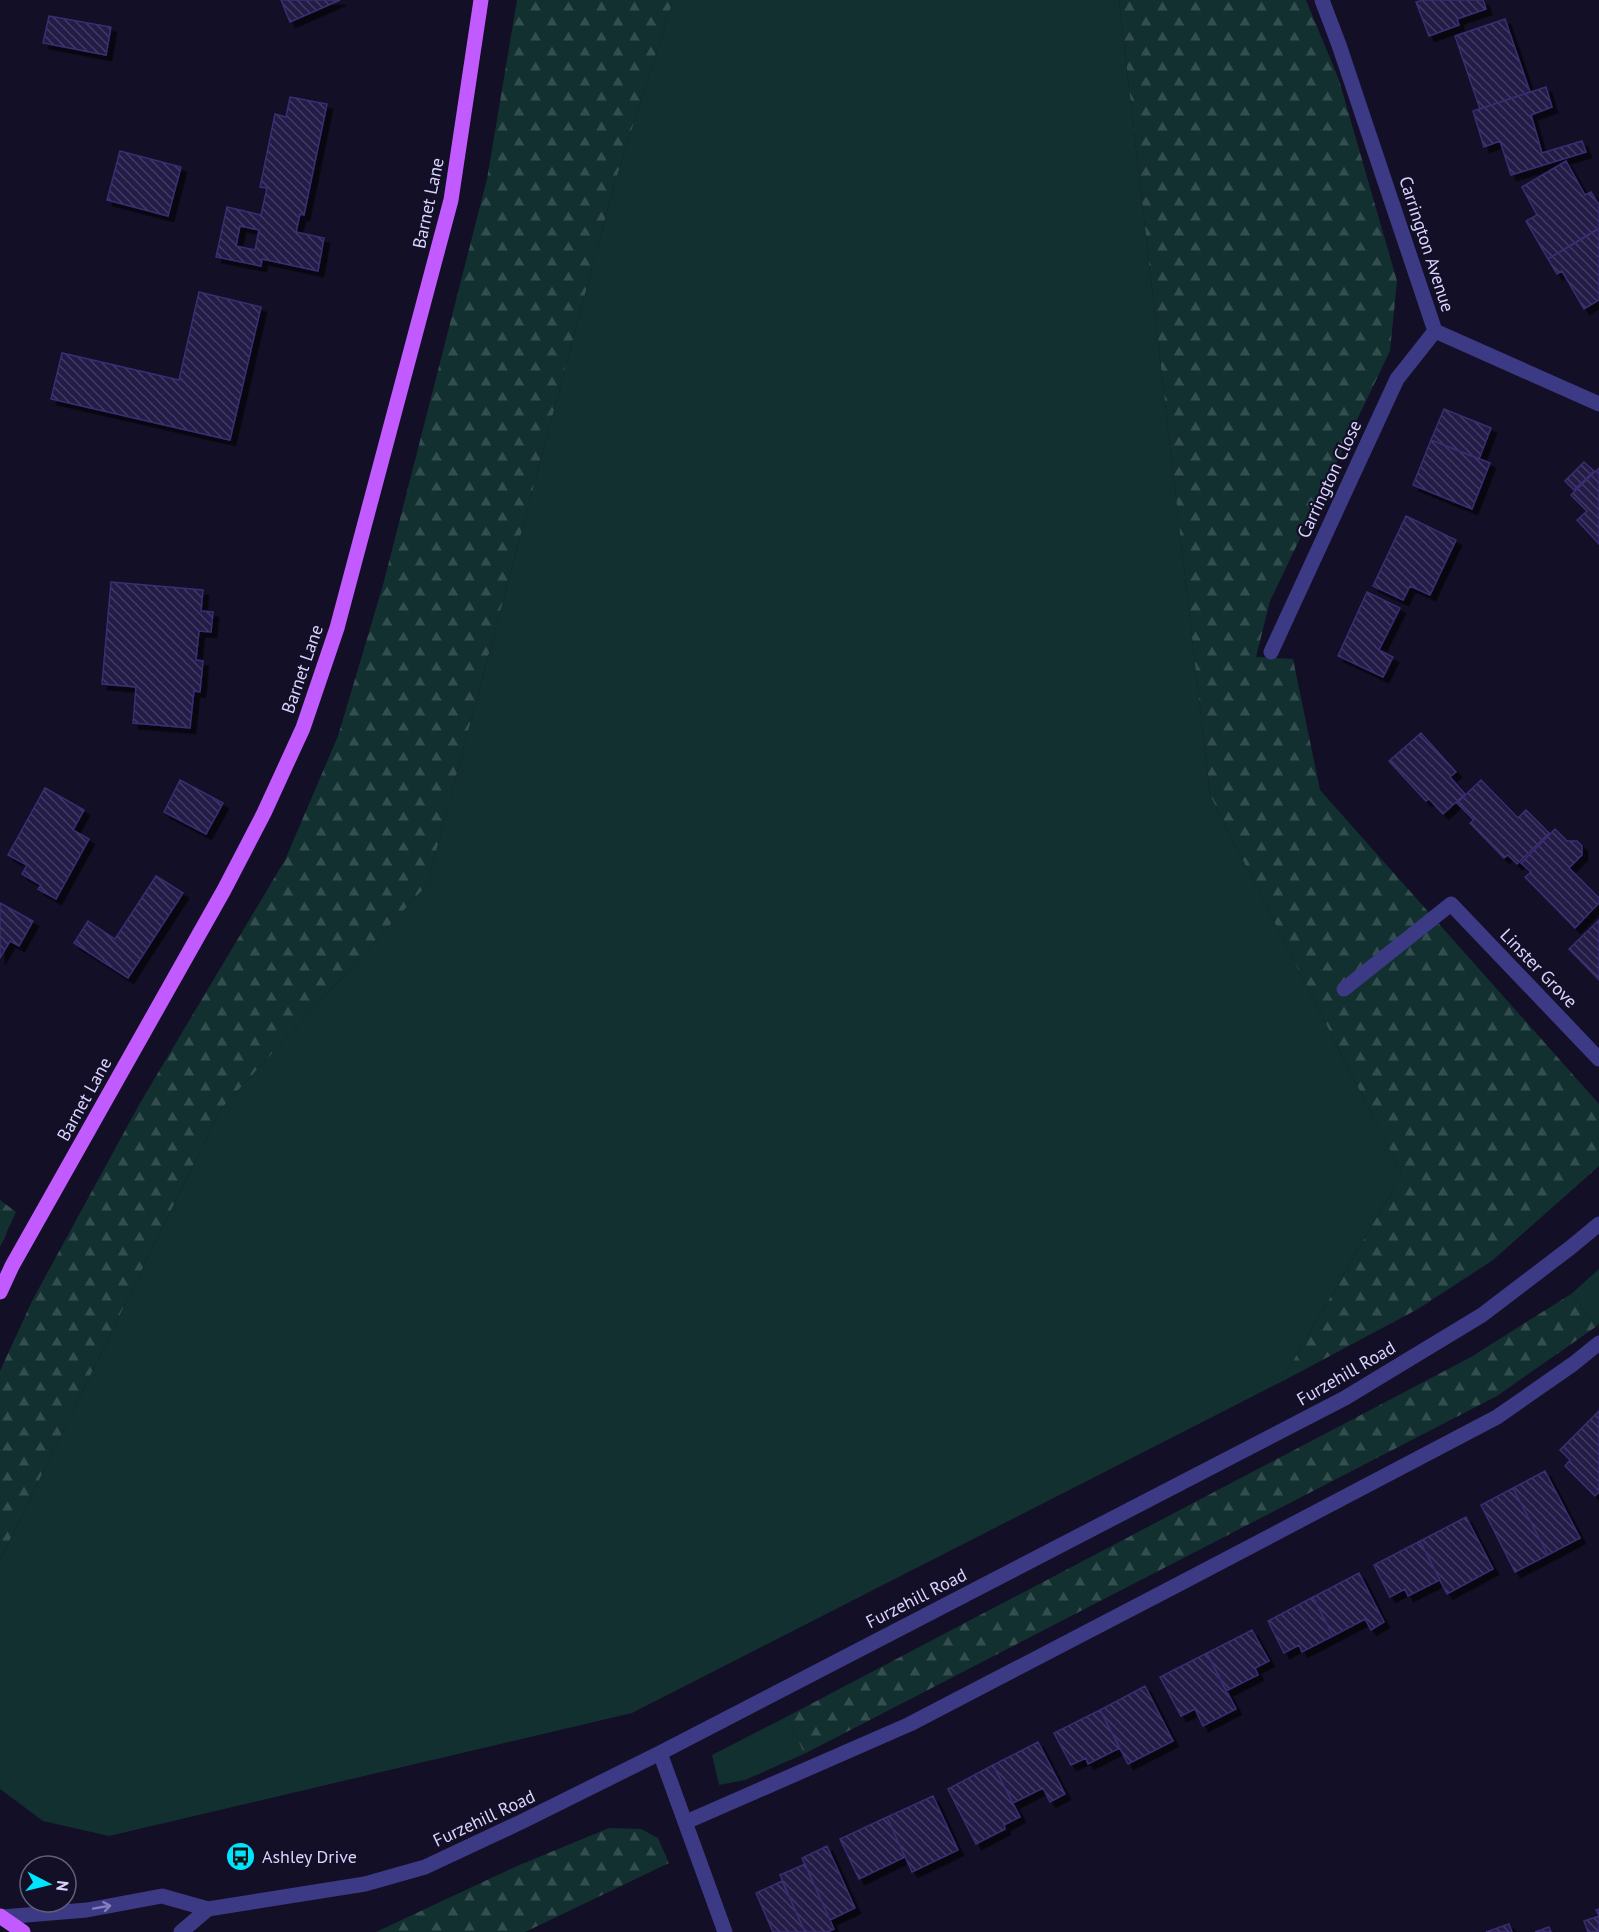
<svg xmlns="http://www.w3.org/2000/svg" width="1599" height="1932" viewBox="0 0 1599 1932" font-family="'PT Sans',sans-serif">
  <defs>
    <pattern id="forest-firs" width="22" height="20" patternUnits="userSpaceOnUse" patternTransform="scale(1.5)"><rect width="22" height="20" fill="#12302f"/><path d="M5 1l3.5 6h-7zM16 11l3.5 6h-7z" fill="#344d4e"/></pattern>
    <pattern id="building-back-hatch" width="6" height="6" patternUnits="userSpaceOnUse" patternTransform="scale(1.5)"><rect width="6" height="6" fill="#241b47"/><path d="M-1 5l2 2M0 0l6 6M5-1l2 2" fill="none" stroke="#433b63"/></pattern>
    <filter id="shadow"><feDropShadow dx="5.5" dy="5.5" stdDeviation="0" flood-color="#0009"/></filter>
  </defs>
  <rect width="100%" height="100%" fill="#130f26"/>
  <path fill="#12302f" d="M673 0H1119L1210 795 1402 1174 1281 1382 632 1713 109 1836 43 1821 0 1789V1560L220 1110 427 885 615 182Z
    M1599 1269V1324L1597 1326 1571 1294Z
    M788 1716 804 1754 745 1780 719 1785 712 1755Z"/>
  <path fill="url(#forest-firs)" d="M517 0H673L615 182 427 885 220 1110 0 1560V1371L32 1301 140 1103 285 860 338 736 383 585 487 179Z
    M1119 0H1306L1339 80 1397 281 1390 351 1270 601 1256 657 1293 659 1320 790 1599 1104V1166L1493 1260 1418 1309 1281 1382 1402 1174 1210 795Z
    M0 1200 16 1212 0 1247Z
    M1571 1294 1597 1326 1497 1396 804 1754 788 1716 1471 1357Z
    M609 1828 641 1829 658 1838 669 1863 525 1932H376L517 1866Z"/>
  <path fill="url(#building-back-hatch)" stroke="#3b2d73" stroke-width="1.5" fill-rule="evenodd" filter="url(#shadow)" d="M281 0H340L290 22Z
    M1423 0H1483L1486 9 1457 19 1459 25 1429 36 1416 2Z
    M49 16 111 27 106 55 43 43Z
    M1505 19 1530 92 1480 109 1455 36Z
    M1546 87 1552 107 1531 115 1542 153 1582 141 1586 152 1511 175 1500 141 1484 147 1473 111Z
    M290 97 327 104 304 215 300 214 296 232 324 238 318 271 262 259 261 266 216 257 227 207 261 215 267 188 260 187 275 114 286 117ZM240 226 259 230 255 250 236 246Z
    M120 151 181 167 168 216 107 200Z
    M1566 161 1585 195 1591 192 1599 205V229L1548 259 1526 221 1537 215 1522 187Z
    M1597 229 1599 232V300L1584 309 1562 271 1557 274 1548 259Z
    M199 292 261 307 230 440 51 399 62 353 179 380Z
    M1444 409 1491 428 1479 459 1431 440Z
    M1431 440 1490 463 1472 509 1413 485Z
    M1584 462 1594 471 1574 490 1565 481Z
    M1599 468V544L1577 520 1587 511 1571 495Z
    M1406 516 1456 540 1430 595 1410 586 1403 600 1373 586Z
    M111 582 203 590 201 611 213 612 211 632 199 631 196 660 203 661 200 692 194 691 190 728 133 723 136 687 102 684Z
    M1367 592 1400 608 1379 650 1393 657 1383 677 1338 656Z
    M1421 733 1456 772 1450 777 1465 794 1443 814 1429 799 1426 801 1389 761Z
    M180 780 223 803 206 834 164 812Z
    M1481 780 1518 818 1526 810 1549 833 1517 864 1508 855 1504 858 1470 823 1474 820 1457 803Z
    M45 788 84 810 73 830 89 839 56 899 38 889 41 885 22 874 27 865 8 855Z
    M1555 829 1567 841H1577L1582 846V855L1569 868 1599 898V903L1575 928 1525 877 1531 872 1521 863Z
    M156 876 183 893 128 978 74 943 88 921 115 939Z
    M0 903 33 921 19 946 10 941 0 958Z
    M1599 920V980L1569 949Z
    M1599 1411V1492L1595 1496 1565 1466 1570 1460 1560 1450Z
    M1545 1471 1580 1538 1548 1555 1513 1488Z
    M1513 1488 1548 1555 1515 1572 1481 1505Z
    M1466 1517 1493 1569 1447 1594 1420 1541Z
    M1420 1541 1440 1580 1408 1596 1405 1589 1390 1597 1374 1565Z
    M1359 1573 1384 1622 1371 1630 1365 1619 1333 1636 1313 1597Z
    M1313 1597 1333 1636 1302 1652 1299 1645 1284 1653 1268 1621Z
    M1252 1630 1269 1661 1255 1668 1258 1675 1226 1691 1207 1653Z
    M1207 1653 1236 1709 1203 1726 1195 1709 1181 1716 1160 1677Z
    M1145 1686 1173 1741 1128 1764 1100 1710Z
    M1100 1710 1120 1748 1088 1764 1086 1758 1071 1765 1054 1733Z
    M1038 1742 1065 1794 1050 1802 1043 1788 1013 1803 993 1765Z
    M993 1765 1020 1817 1004 1825 1005 1829 976 1844 948 1789Z
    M933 1796 958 1850 912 1872 887 1817Z
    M887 1817 905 1857 859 1879 840 1839Z
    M827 1846 855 1908 830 1920 802 1858Z
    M805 1864 834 1929 827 1932H805L780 1875Z
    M782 1881 805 1932H773L756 1893Z
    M1599 1909V1932H1588L1584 1921 1599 1916 1596 1910Z
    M1509 1924 1512 1932H1486Z
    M1549 1927 1551 1932H1535Z"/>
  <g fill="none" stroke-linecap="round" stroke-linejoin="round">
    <path stroke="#3d3a85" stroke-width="15" d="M1322 0 1339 45 1435 331 1599 404
      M1271 652 1397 379 1435 331
      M1344 989 1451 904 1599 1059
      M660 1753 725 1932
      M686 1822 910 1724 1179 1584 1497 1417 1573 1364 1599 1343
      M2 1917 87 1910 162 1896 208 1909 365 1884 425 1867 521 1822 660 1753 1345 1398 1482 1315 1570 1248 1599 1224
      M181 1932 208 1909"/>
    <path stroke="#c25bff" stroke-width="15" d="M0 1292 12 1266 224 890 264 813 303 728 337 628 451 200 481 0
      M0 1916 23 1932"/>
  </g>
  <defs><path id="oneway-shaft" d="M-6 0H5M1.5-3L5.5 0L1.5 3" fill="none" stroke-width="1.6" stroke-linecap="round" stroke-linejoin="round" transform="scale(1.5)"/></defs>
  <use stroke="#837fbc" href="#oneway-shaft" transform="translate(102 1907) rotate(-10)"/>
  <defs>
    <symbol id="bus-disc" viewBox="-11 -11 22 22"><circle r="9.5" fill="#00e5ff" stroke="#130f26"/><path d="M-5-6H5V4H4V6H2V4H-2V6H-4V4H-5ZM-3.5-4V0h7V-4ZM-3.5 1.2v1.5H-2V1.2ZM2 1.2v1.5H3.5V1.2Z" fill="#111"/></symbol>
  </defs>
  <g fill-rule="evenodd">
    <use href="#bus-disc" x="224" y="1840" width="33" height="33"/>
  </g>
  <g text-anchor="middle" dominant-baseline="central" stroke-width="4.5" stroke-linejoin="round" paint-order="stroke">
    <g font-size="18" fill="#d9d4ff" stroke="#130f26">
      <text transform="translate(428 203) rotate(-78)">Barnet Lane</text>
      <text transform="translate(1427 244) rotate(72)">Carrington Avenue</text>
      <text transform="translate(1329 479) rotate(-65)">Carrington Close</text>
      <text transform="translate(302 669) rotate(-71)">Barnet Lane</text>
      <text transform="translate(1539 968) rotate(46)">Linster Grove</text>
      <text transform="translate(84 1099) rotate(-61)">Barnet Lane</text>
      <text transform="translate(1346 1373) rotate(-30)">Furzehill Road</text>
      <text transform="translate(916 1598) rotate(-27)">Furzehill Road</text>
      <text transform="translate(484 1818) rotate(-25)">Furzehill Road</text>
    </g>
    <g font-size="18" fill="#d9d4ff" stroke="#130f26" text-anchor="start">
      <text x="262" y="1856">Ashley Drive</text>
    </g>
  </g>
  <g transform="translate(48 1884) rotate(97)"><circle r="28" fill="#130f26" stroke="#625e7d" stroke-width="1.5"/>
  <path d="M0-4.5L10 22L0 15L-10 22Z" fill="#00e5ff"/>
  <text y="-9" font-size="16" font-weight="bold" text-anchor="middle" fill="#d9d4ff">N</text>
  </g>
</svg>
